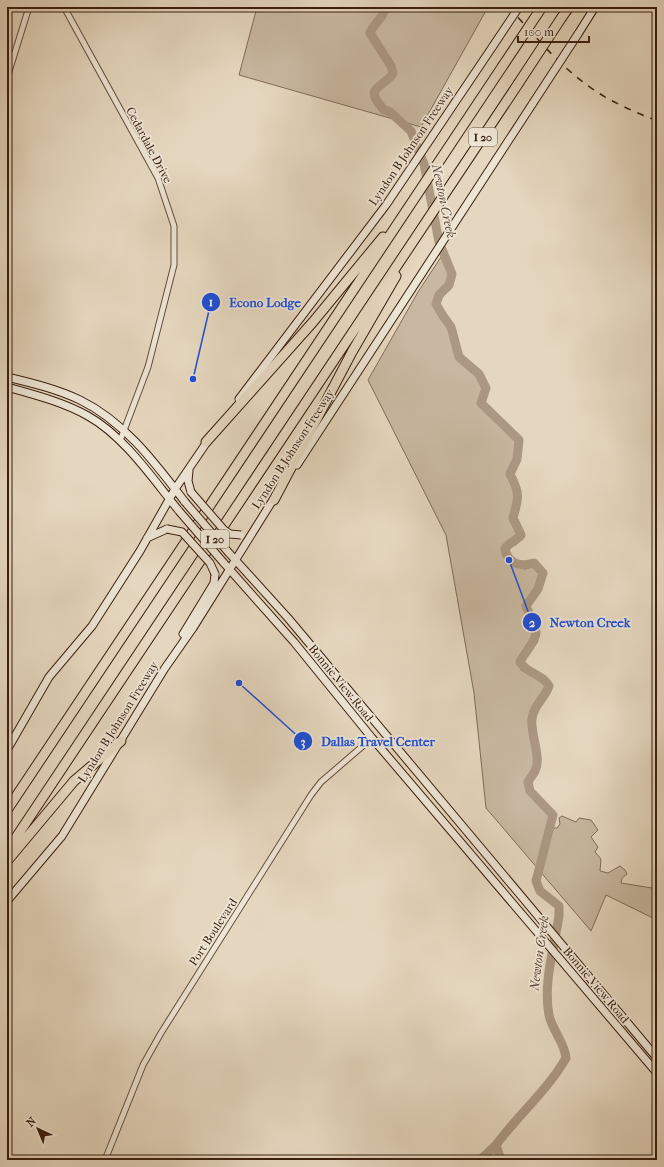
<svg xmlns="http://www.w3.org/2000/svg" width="664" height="1167" viewBox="0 0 664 1167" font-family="'IM FELL French Canon',serif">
  <rect width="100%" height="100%" fill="#e5d7bf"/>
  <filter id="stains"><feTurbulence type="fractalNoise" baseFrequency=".005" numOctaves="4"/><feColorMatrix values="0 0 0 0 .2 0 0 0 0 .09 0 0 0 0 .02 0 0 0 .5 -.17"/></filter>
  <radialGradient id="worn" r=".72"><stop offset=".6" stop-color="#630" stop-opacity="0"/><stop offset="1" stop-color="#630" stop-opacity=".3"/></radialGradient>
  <path fill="#c8b8a1" stroke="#806b58" d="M257 7H488L421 127 239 75Z
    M443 254 454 280 450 290 445 293 438 305 439 316 453 334 458 359 472 370 486 394 482 407 500 426 510 431 518 442 519 461 509 474 518 494 511 519 520 536 517 544 505 550 503 556 508 564 525 569 532 567 542 576 539 590 525 609 534 638 538 642 525 655 521 670 546 683 549 692 535 714 534 721 538 759V771L532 783V796L551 814 550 828H557L560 824 559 818 562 816 576 822 579 818 591 820 598 830 591 837 598 847 595 852 601 859 600 871 608 873 620 866 625 870 627 874 622 878 621 883 652 888 657 890 653 900 654 909 657 910V920L606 895 591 931 486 808 474 693 446 535 368 380 418 292Z"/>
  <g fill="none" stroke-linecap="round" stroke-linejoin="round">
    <path stroke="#ab9883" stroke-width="9" d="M385 7C385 17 373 24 370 33L391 66 393 73C389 81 379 84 374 92L375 98 383 109 390 112 411 131 424 164 439 242 452 274 449 285 439 295 436 304 443 316 451 327 459 357 479 374 486 388 481 403 519 440 517 459 510 474C520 493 519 497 513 518L521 535C516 541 508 543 505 549 508 564 520 567 534 563L543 573 538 589 526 606C529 614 539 629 535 637 532 646 524 653 520 662 527 674 543 674 549 686 545 698 533 706 532 719 530 733 542 758 535 771 533 775 530 778 528 782L530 791 553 815 536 881 540 891 559 906V916C554 948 543 983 549 1015 552 1030 565 1043 566 1058 547 1091 518 1115 496 1145L501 1160
      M480 1160 496 1145"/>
    <defs>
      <path id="minor" d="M64 7 158 178 174 226V265L148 367 120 441
        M7 78 29 7
        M105 1160 143 1065 161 1033 311 795 321 782 372 738"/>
      <path id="secondary" d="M578 34 595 7
        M7 377C32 383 57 389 80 400 125 422 155 463 185 502
        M7 387C35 395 63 402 88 416 124 436 153 479 179 511
        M239 399 386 205 493 46
        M297 465 533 103
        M189 471 188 481 191 492
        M147 538 167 529
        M229 553 288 618 657 1058
        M223 562 294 642 372 738 657 1073
        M183 634 214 583 215 574
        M7 750 49 677 92 626 140 551 175 489 209 439
        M7 901 62 836 165 668 193 628 276 495"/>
      <path id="motorway" d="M562 17 569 7
        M206 442 313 322 383 237
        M274 500 352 352 396 276
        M7 810 502 67
        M7 851 518 84
        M7 861 74 781 121 741"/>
    </defs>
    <use href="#minor" stroke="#644c3a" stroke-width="7"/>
    <use href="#secondary" stroke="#391e0e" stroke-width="9"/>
    <use href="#motorway" stroke="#391e0e" stroke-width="11"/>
    <use href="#minor" stroke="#eee5d5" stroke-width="5"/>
    <use href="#secondary" stroke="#eee5d5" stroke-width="7"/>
    <use href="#motorway" stroke="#e5d7bf" stroke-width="9"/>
    <path stroke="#391e0e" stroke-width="1.5" stroke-dasharray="7 7" stroke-linecap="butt" d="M509 7C533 34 557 63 587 85 608 101 633 111 657 121"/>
    <defs>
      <path id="secondary-bridge" d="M493 46 519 7
        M533 103 578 34
        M191 492 224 530 230 534 241 535
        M185 502 229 553
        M179 511 223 562
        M167 529 182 532 210 563 215 574"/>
      <path id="motorway-bridge" d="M502 67 542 7
        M518 84 562 17"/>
    </defs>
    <use href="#secondary-bridge" stroke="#391e0e" stroke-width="9" stroke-linecap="butt"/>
    <use href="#motorway-bridge" stroke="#391e0e" stroke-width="11" stroke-linecap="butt"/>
    <use href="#secondary-bridge" stroke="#eee5d5" stroke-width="7"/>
    <use href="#motorway-bridge" stroke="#e5d7bf" stroke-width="9"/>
  </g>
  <g text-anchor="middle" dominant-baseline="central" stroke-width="3.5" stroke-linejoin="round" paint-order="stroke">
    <g fill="#eee5d5" stroke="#6f5a4a" stroke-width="1">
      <rect x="469" y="128" width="28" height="18" rx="3"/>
      <rect x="201" y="530" width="28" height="18" rx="3"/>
    </g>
    <g font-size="11" font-weight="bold" fill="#391e0e">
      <text x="483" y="137">I 20</text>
      <text x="215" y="539">I 20</text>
    </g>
    <g font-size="12" fill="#391e0e" stroke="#eee5d5">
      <text transform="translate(149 145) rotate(62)">Cedardale Drive</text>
      <text transform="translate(411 146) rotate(-56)">Lyndon B Johnson Freeway</text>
      <text transform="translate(293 449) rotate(-57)">Lyndon B Johnson Freeway</text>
      <text transform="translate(341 683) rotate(51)">Bonnie View Road</text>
      <text transform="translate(118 722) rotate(-58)">Lyndon B Johnson Freeway</text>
      <text transform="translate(213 932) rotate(-57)">Port Boulevard</text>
      <text transform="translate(596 985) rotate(50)">Bonnie View Road</text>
    </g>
    <g font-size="13" font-style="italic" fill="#614937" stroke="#eee5d5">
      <text transform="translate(444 201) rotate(78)">Newton Creek</text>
      <text transform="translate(539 953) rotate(-82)">Newton Creek</text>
    </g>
  </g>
  <path fill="none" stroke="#1d4ed8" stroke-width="1.5" d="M193 379L211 302M509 560L532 622M239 683L303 741"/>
  <g fill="#1d4ed8" stroke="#eee5d5" stroke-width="1.5">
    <circle cx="193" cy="379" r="4"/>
    <circle cx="509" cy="560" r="4"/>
    <circle cx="239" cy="683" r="4"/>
    <circle cx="211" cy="302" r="10"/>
    <circle cx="532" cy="622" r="10"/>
    <circle cx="303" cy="741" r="10"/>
  </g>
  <g font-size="12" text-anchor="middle" font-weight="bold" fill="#fff">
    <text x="211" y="306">1</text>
    <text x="532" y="627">2</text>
    <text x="303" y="746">3</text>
  </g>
  <g font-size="13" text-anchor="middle" font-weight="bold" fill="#1d4ed8" stroke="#eee5d5" stroke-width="3.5" stroke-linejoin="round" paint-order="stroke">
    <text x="265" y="307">Econo Lodge</text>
    <text x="590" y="627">Newton Creek</text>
    <text x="378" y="746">Dallas Travel Center</text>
  </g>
  <rect width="664" height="1167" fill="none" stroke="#e5d7bf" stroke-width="24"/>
  <rect x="8" y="8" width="648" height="1151" fill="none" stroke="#391e0e" stroke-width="2"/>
  <rect x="12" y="12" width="640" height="1143" fill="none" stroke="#391e0e"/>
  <g transform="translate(38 1129) rotate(316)" stroke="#eee5d5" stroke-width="3" paint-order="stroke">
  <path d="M0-3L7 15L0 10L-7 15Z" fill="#391e0e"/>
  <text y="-6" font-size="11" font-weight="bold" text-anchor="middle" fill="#391e0e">N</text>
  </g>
  <path d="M518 36v6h71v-6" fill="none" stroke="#391e0e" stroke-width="2"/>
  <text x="524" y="36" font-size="12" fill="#391e0e" stroke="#eee5d5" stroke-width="3" paint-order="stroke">100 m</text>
  <rect width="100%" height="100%" filter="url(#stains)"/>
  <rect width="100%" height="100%" fill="url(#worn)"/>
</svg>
